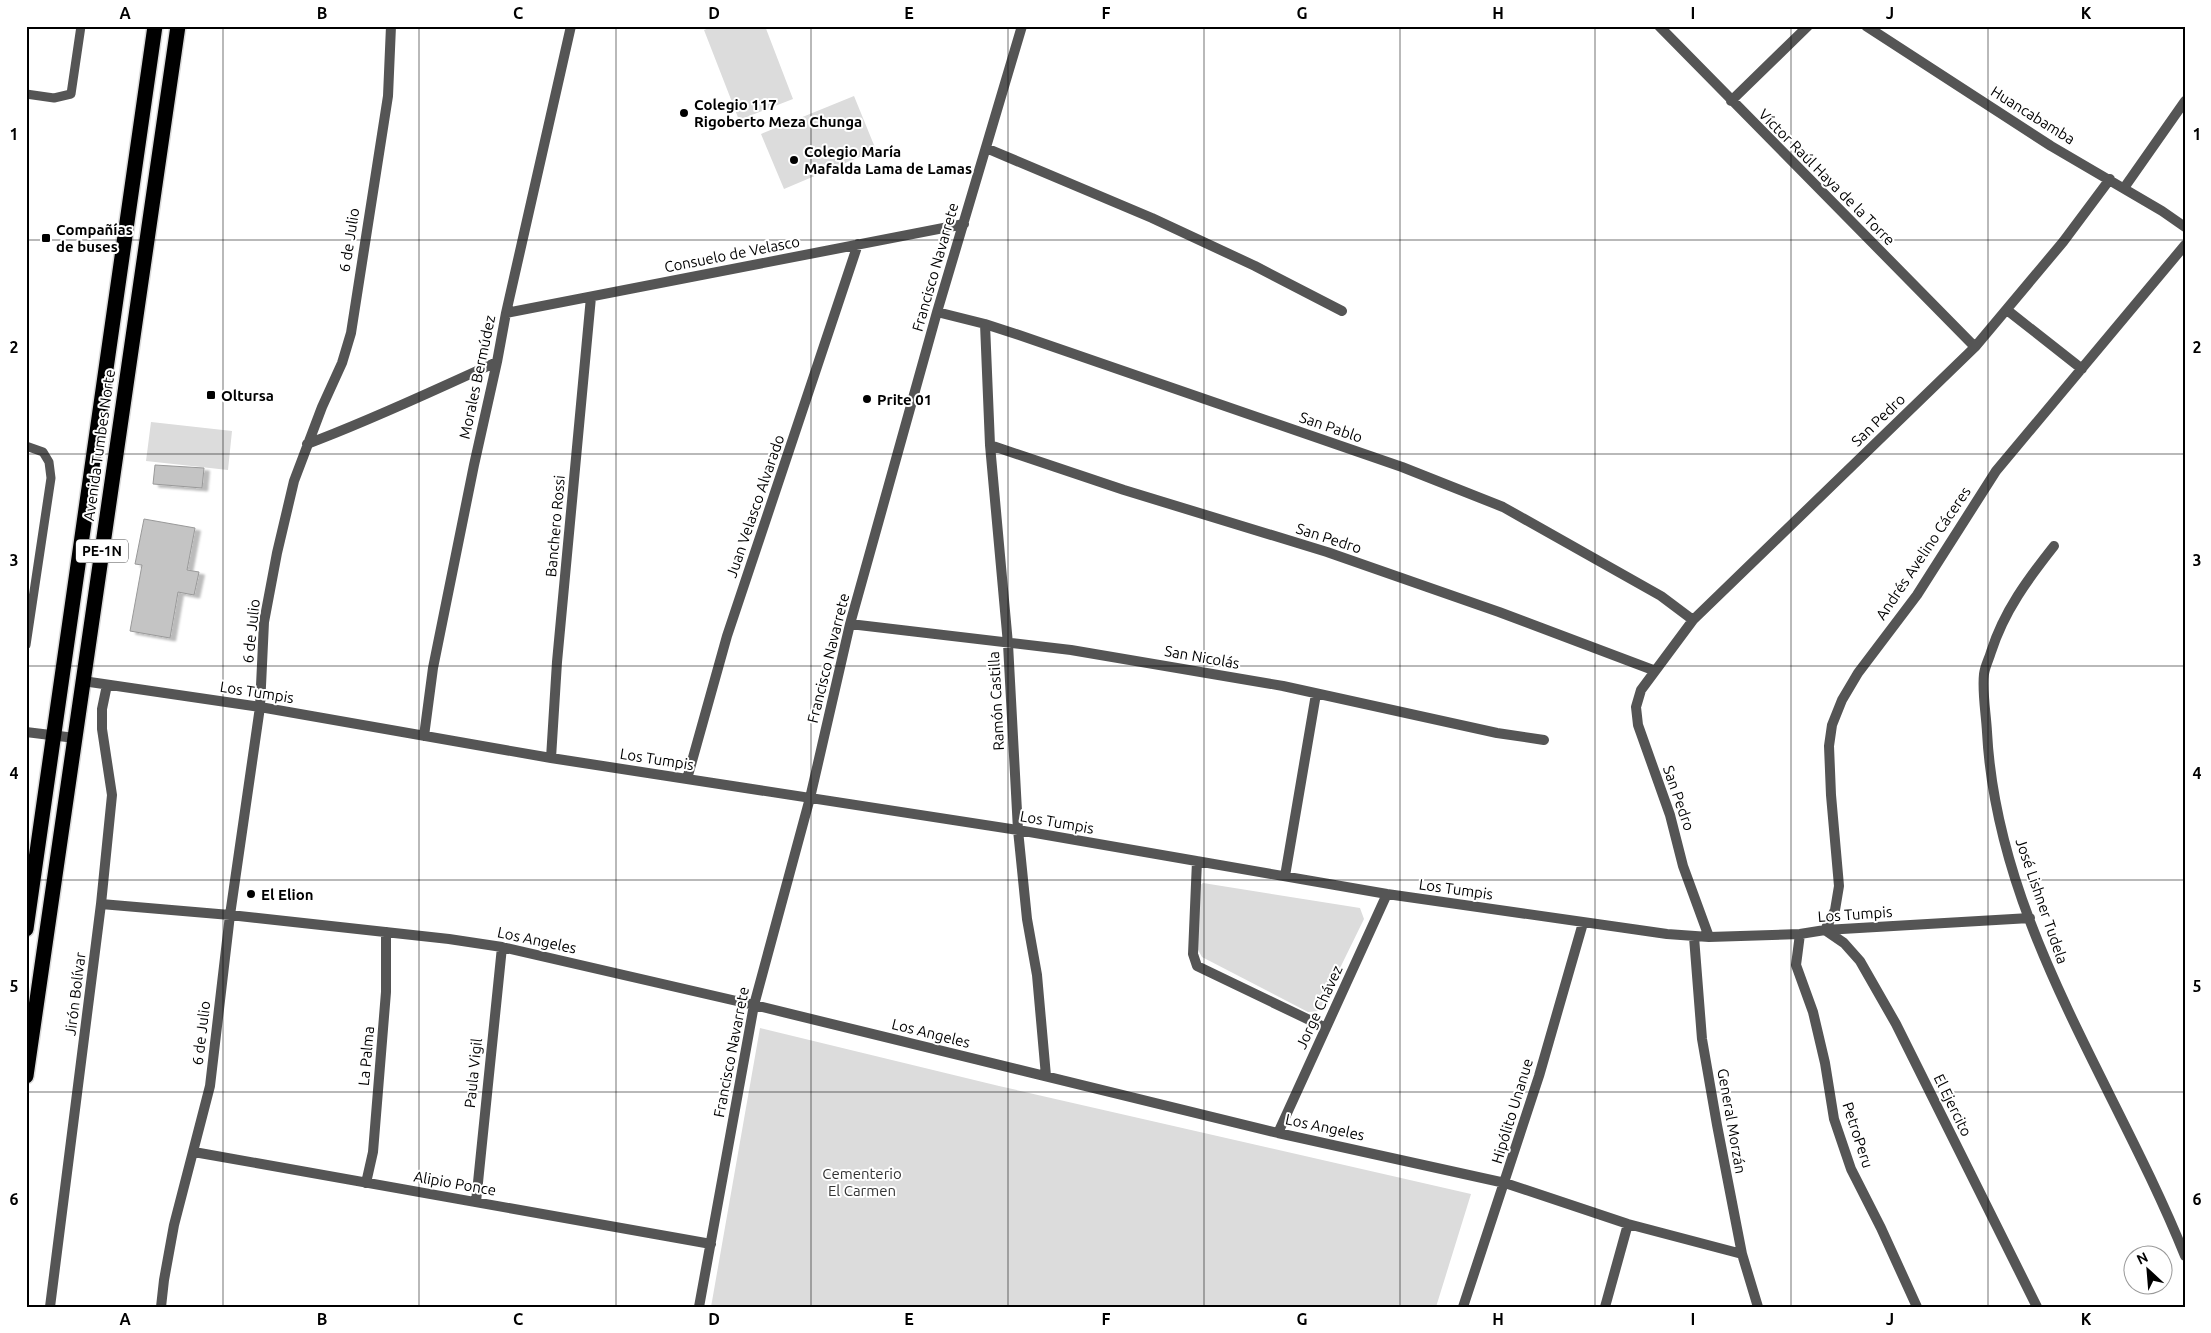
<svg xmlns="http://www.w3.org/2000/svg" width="2211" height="1333" viewBox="0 0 2211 1333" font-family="Ubuntu,sans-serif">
  <defs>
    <filter id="shadow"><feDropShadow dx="5.5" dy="3" stdDeviation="1" flood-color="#0004"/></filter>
  </defs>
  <rect width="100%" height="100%" fill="#fff"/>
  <path fill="#dcdcdc" d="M714 26H765L793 99 739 120 704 30Z
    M854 96 876 150 784 189 761 134Z
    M151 422 232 431 228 470 146 461Z
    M1203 883 1360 908 1364 919 1319 1011 1308 1012 1202 957 1197 948 1199 886Z
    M760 1028 999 1086 1471 1194 1436 1307H711Z"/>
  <path fill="#c4c4c4" stroke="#999" filter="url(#shadow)" d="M155 465 204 468 202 488 153 484Z
    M144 519 195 528 187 570 199 572 194 595 178 592 170 638 130 631 142 565 135 564Z"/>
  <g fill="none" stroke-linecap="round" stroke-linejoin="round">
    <defs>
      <path id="highway" d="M26 929 155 26
        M26 1076 178 26"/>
    </defs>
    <use href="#highway" stroke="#dbdbdb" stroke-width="18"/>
    <path stroke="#555" stroke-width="9" d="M26 94 54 98 71 94 81 26
      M26 446 43 452 49 462 51 478 26 645"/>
    <path stroke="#555" stroke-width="10" d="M1659 26 1975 347
      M1866 26 2051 146 2162 211 2185 227
      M1731 101 1808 26
      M986 148 1152 218 1255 266 1342 311
      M2124 188 2185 101
      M2007 310 2082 369
      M937 312 985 324 1019 335 1402 467 1503 507 1661 596 1693 620
      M506 313 964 224
      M985 324 990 445 1008 644 1018 830 1027 919 1037 975 1046 1076
      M307 444C372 420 434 390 497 362
      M990 445 1124 490 1327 552 1499 612 1653 670
      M2054 546C2028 579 2004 611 1991 652 1989 659 1985 666 1984 674 1982 692 1986 713 1987 732 1997 923 2116 1084 2185 1256
      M850 624 1071 650 1283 686 1497 733 1544 740
      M83 681 260 707 551 758 1018 830 1387 894 1667 934 1709 937 1800 934 1825 930 2030 918
      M26 732 75 738
      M424 736 433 668 474 465 497 362 506 313 571 26
      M551 758 557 662 591 297
      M687 779 727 636 858 244
      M1197 861 1193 954 1197 966 1326 1028
      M1285 876 1316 694
      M101 904 230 915 449 939 502 947 754 1005 1278 1133 1505 1183 1628 1224 1742 1254
      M1800 934 1796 965 1813 1012 1825 1063 1834 1119 1851 1169 1881 1228 1917 1307
      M1694 937 1702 1039 1717 1125 1742 1254 1758 1307
      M1709 937 1683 866 1670 815 1638 725 1636 707 1641 690 1693 620 1975 347 2063 242 2110 179
      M1278 1133 1387 894
      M194 1152 711 1244
      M366 1183 373 1152 386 992V932
      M476 1202 502 947
      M50 1307 101 904 112 795 102 729V709L107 685
      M161 1307 164 1280 174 1225 210 1086 230 915 260 707 264 622 277 553 294 481 322 407 342 363 351 333 388 96 391 26
      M699 1307 754 1005 810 798 850 624 937 312 1022 26
      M1463 1307 1539 1076 1583 923
      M1605 1307 1628 1224
      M2037 1307 1896 1024 1860 961 1844 943 1825 930 1835 910 1839 886 1831 795 1829 746 1832 725 1842 700 1858 673 1917 595 1996 471 2185 245"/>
    <use href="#highway" stroke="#000" stroke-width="15"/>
  </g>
  <path fill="none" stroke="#000" stroke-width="1" stroke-opacity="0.55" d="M223 26V1307M419 26V1307M616 26V1307M811 26V1307M1008 26V1307M1204 26V1307M1400 26V1307M1595 26V1307M1791 26V1307M1988 26V1307M26 240H2185M26 454H2185M26 666H2185M26 880H2185M26 1092H2185"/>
  <g fill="#000" stroke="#fff" stroke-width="2">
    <circle cx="684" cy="113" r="5"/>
    <circle cx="794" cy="160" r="5"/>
    <rect x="41" y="233" width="10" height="10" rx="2.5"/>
    <rect x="206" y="390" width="10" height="10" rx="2.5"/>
    <circle cx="867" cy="399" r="5"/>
    <circle cx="251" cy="894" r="5"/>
  </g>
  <g text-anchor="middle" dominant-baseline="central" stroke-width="4" stroke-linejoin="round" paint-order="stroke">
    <rect fill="#fff" stroke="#4c4c4c" stroke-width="1" x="76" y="539.5" width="52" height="23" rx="4"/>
    <g font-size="14" font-weight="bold" fill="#000">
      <text x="102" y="551">PE-1N</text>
    </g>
    <g font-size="15" font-weight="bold" fill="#000" stroke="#fff" text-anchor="start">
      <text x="694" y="104">Colegio 117<tspan x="694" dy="17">Rigoberto Meza Chunga</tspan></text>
      <text x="804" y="151">Colegio María<tspan x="804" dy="17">Mafalda Lama de Lamas</tspan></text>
      <text x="56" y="229">Compañías<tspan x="56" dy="17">de buses</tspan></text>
      <text x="221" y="395">Oltursa</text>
      <text x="877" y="399">Prite 01</text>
      <text x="261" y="894">El Elion</text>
    </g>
    <g font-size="15" fill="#000" stroke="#fff">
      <text transform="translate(2033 115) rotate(32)">Huancabamba</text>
      <text transform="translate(1827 177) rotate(45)">Víctor Raúl Haya de la Torre</text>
      <text transform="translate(349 240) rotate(-81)">6 de Julio</text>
      <text transform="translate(732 254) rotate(-11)">Consuelo de Velasco</text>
      <text transform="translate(935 267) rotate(-74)">Francisco Navarrete</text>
      <text transform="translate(477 377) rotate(-78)">Morales Bermúdez</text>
      <text transform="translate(1878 420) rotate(-44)">San Pedro</text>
      <text transform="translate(1331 427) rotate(19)">San Pablo</text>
      <text transform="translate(99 445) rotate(-82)">Avenida Tumbes Norte</text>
      <text transform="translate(755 506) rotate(-71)">Juan Velasco Alvarado</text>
      <text transform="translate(555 526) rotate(-85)">Banchero Rossi</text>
      <text transform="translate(1329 538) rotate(18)">San Pedro</text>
      <text transform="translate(1923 553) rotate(-56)">Andrés Avelino Cáceres</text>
      <text transform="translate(251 631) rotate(-84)">6 de Julio</text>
      <text transform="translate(1202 657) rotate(10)">San Nicolás</text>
      <text transform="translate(828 658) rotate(-76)">Francisco Navarrete</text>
      <text transform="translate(257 692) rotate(9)">Los Tumpis</text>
      <text transform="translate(996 701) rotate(-93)">Ramón Castilla</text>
      <text transform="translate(657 759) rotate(9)">Los Tumpis</text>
      <text transform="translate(1679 798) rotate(71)">San Pedro</text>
      <text transform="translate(1057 822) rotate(10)">Los Tumpis</text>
      <text transform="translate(1456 889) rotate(8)">Los Tumpis</text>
      <text transform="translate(2042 901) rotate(71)">José Lishner Tudela</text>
      <text transform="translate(1855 914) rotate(-4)">Los Tumpis</text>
      <text transform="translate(537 940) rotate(12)">Los Angeles</text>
      <text transform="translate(75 994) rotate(-83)">Jirón Bolívar</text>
      <text transform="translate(1319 1007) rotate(-65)">Jorge Chávez</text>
      <text transform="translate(201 1033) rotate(-83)">6 de Julio</text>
      <text transform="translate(931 1033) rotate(14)">Los Angeles</text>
      <text transform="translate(731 1052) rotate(-79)">Francisco Navarrete</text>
      <text transform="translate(366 1056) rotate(-85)">La Palma</text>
      <text transform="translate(473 1073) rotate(-84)">Paula Vigil</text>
      <text transform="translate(1953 1105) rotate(64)">El Ejercito</text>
      <text transform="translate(1512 1111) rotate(-73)">Hipólito Unanue</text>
      <text transform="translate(1732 1121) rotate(80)">General Morzán</text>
      <text transform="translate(1325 1127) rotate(12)">Los Angeles</text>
      <text transform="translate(1858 1135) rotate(72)">PetroPeru</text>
      <text transform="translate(455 1183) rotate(10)">Alipio Ponce</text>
    </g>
    <g font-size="15" fill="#333" stroke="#fff">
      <text x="862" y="1173">Cementerio<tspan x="862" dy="17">El Carmen</tspan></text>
    </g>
  </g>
  <rect width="2211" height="1333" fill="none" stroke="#ffffff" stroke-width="55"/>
  <g transform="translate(2148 1270) rotate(334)"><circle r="24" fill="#ffffff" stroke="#999999"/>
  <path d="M0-4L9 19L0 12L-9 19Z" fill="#000000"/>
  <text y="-8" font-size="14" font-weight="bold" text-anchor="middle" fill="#000000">N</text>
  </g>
  <rect x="28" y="28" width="2156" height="1278" fill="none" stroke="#000" stroke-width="2"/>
  <g font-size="16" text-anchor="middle" font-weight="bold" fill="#000">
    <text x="125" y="19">A</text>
    <text x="322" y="19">B</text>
    <text x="518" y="19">C</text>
    <text x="714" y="19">D</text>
    <text x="909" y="19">E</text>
    <text x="1106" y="19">F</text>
    <text x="1302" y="19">G</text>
    <text x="1498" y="19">H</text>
    <text x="1693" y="19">I</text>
    <text x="1890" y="19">J</text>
    <text x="2086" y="19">K</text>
    <text x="14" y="140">1</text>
    <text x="2197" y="140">1</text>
    <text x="14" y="353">2</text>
    <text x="2197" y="353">2</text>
    <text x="14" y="566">3</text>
    <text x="2197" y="566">3</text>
    <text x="14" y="779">4</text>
    <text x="2197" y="779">4</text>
    <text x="14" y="992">5</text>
    <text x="2197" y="992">5</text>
    <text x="14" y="1205">6</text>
    <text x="2197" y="1205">6</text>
    <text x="125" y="1325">A</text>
    <text x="322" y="1325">B</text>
    <text x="518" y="1325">C</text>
    <text x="714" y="1325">D</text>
    <text x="909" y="1325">E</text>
    <text x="1106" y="1325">F</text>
    <text x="1302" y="1325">G</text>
    <text x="1498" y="1325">H</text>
    <text x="1693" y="1325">I</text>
    <text x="1890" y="1325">J</text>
    <text x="2086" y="1325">K</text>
  </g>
</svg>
